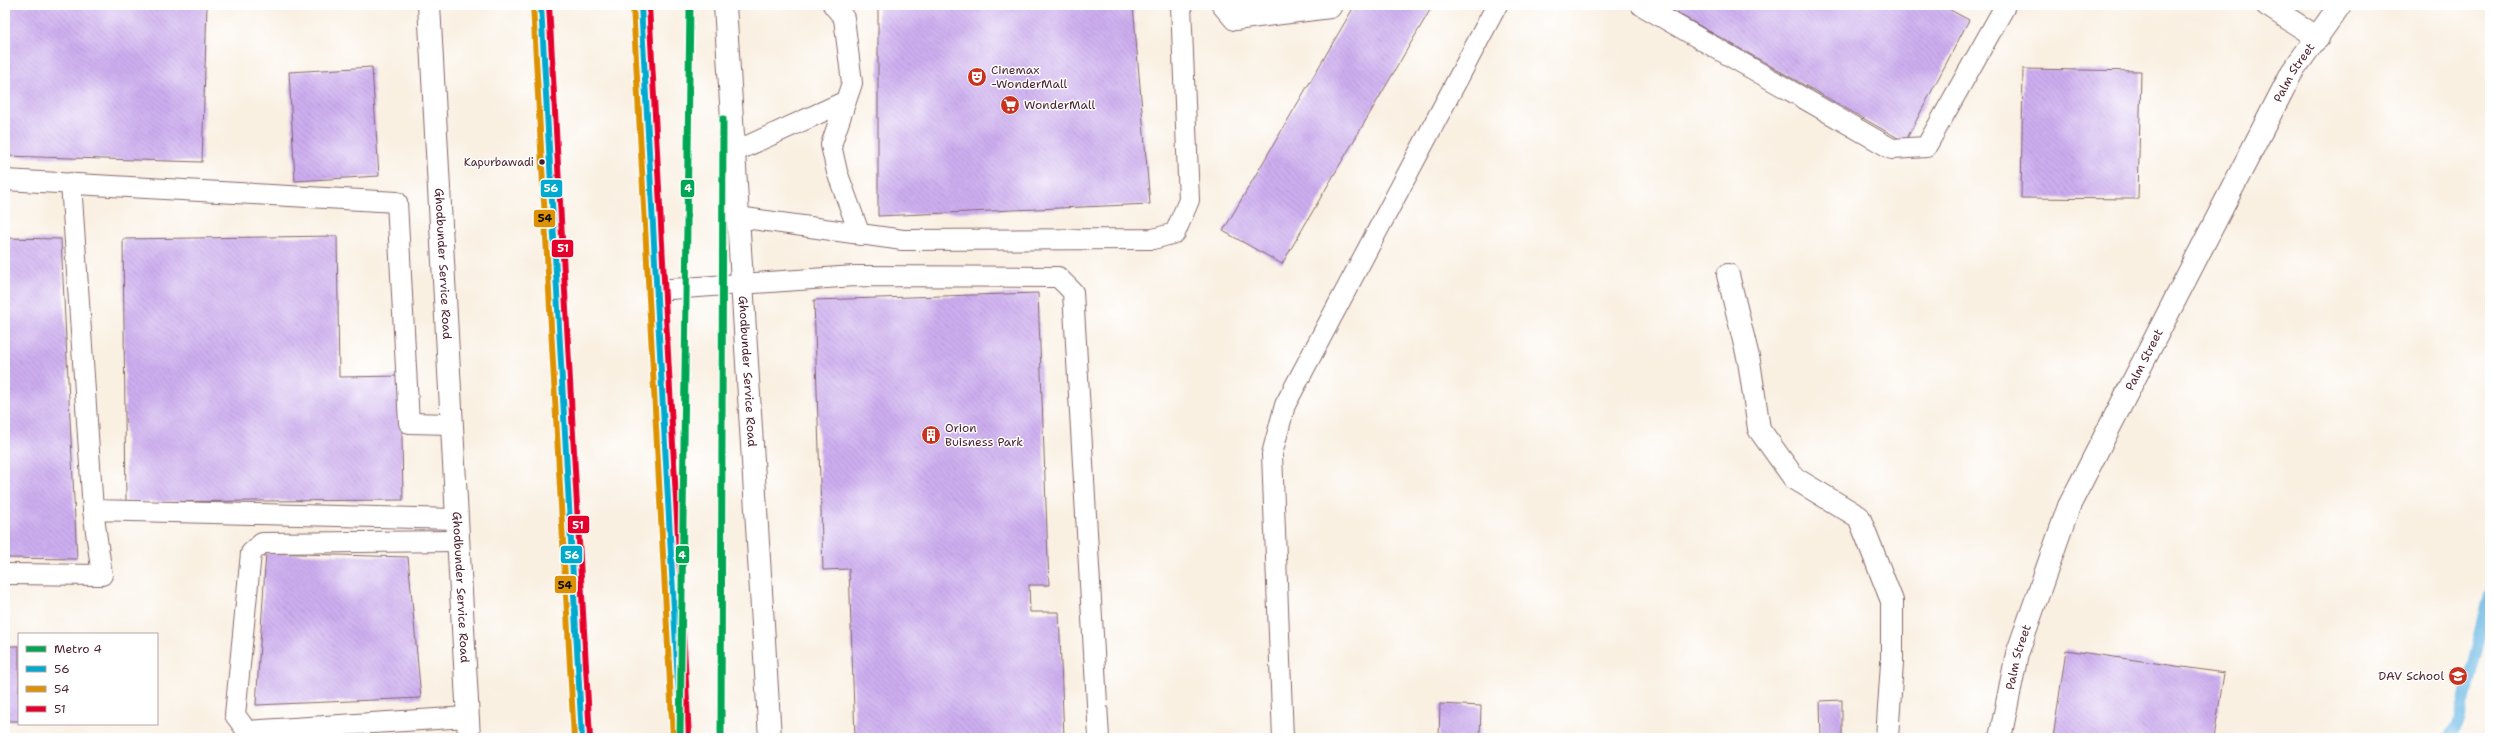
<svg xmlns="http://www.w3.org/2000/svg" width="2495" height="743" viewBox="0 0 2495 743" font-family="'Shantell Sans',sans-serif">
  <defs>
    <pattern id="building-back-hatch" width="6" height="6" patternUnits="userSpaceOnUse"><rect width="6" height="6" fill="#ccadef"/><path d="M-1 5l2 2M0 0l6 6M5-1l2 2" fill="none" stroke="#b194cd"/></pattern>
  </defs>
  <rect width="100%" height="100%" fill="#fff"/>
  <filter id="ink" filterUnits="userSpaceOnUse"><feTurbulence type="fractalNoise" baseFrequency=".025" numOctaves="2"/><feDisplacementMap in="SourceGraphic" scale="8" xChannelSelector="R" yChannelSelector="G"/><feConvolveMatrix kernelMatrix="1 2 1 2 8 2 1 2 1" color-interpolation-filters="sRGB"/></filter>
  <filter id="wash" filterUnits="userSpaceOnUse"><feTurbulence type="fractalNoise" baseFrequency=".012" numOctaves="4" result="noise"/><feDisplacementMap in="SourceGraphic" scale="16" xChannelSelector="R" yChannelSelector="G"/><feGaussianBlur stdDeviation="0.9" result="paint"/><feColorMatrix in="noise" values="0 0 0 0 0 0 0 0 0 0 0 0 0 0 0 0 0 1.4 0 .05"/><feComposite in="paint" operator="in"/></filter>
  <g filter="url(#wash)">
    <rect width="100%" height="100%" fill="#f9f0e2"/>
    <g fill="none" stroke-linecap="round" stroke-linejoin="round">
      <path stroke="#6ab8e4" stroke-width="12" d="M2449 738 2459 721 2490 595"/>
    </g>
    <g id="blocks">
      <path fill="url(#building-back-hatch)" d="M5 5H207L202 162 5 156Z
        M878 5H1133L1150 204 878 216Z
        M1355 5H1433L1282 264 1223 231Z
        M1663 5H1941L1969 20 1905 142Z
        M372 67 379 176 295 181 289 72Z
        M2023 69 2141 71 2138 199 2021 198Z
        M337 236 339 377 401 376 403 500 126 502 123 239Z
        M5 238 61 239 77 559 5 558Z
        M1038 293 1049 585H1029L1030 612H1059L1064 738H855L849 569 823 570 814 300Z
        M266 553 408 557 421 698 256 705Z
        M5 646H19V721H5Z
        M2066 650 2224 673 2214 738H2053Z
        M1842 700V738H1821L1820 701Z
        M1440 704 1481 706 1480 738H1439Z"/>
    </g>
  </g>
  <g filter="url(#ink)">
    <use href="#blocks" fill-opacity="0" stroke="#87686b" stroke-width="1"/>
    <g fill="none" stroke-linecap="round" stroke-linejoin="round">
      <defs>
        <path id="service" d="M833 5 844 18 852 83 831 145 837 172 860 235
          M1641 5 1892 149 1926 147 2004 8 2002 5
          M734 152 846 101
          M5 180 397 202 409 423 452 424
          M71 183 93 510
          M738 217 903 240 1153 239 1175 233 1189 200 1181 5
          M656 290 854 276 1058 277 1073 292 1099 738
          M457 541 262 543 251 553 235 715 247 731 467 717
          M5 574 102 575 93 510 456 519
          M1283 738 1272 454 1285 405 1497 5"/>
        <g id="minor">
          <path d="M1223 5 1235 19 1330 7 1331 5"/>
          <path d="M2267 5 2318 38"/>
          <path d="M1728 275 1749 361 1759 429 1794 478 1859 517 1892 601V663L1887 738"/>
          <path id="s1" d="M2000 738 2017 654 2069 506 2292 72 2340 5"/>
        </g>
        <g id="tertiary">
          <path id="s2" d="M429 5 469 738"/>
          <path id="s3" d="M725 5 770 738"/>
        </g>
        <path id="primary" d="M541 5 582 738
          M641 5 681 738"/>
      </defs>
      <use href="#service" stroke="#87686b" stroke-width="22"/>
      <use href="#minor" stroke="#87686b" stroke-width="24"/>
      <use href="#tertiary" stroke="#87686b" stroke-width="24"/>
      <use href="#primary" stroke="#87686b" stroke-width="24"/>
      <use href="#service" stroke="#fff" stroke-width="20"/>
      <use href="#minor" stroke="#fff" stroke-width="22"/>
      <use href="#tertiary" stroke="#fff" stroke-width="22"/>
      <use href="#primary" stroke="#fff" stroke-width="22"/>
      <defs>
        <path id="bus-1" d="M541 5 582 738
          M641 5 681 738"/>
        <path id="bus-2" d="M533 5 574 738
          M633 5 673 738"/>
        <path id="bus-3" d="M549 5 590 738
          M649 5 689 738"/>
      </defs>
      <use href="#bus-1" stroke="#fff" stroke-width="9"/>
      <use href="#bus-2" stroke="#fff" stroke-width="9"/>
      <use href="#bus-3" stroke="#fff" stroke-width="9"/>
      <use href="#bus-1" stroke="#00a9ce" stroke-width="6"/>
      <use href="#bus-2" stroke="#dd9206" stroke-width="6"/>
      <use href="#bus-3" stroke="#e4002b" stroke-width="6"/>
      <defs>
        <path id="metro-1" d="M680 738 690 5
          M721 738 723 119"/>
      </defs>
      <use href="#metro-1" stroke="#fff" stroke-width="10"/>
      <use href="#metro-1" stroke="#00a651" stroke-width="7"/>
    </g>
  </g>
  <defs>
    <symbol id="theatre-disc" viewBox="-11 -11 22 22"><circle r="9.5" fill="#c8321e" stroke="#fff"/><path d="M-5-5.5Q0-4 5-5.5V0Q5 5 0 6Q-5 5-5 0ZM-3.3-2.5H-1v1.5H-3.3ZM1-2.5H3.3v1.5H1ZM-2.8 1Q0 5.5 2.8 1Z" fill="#fff"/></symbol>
    <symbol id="supermarket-disc" viewBox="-11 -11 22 22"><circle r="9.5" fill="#c8321e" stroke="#fff"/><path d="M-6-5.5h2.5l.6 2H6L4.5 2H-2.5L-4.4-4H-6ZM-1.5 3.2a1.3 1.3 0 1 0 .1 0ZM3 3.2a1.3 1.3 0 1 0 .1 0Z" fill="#fff"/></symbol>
    <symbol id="building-disc" viewBox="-11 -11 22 22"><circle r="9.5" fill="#c8321e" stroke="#fff"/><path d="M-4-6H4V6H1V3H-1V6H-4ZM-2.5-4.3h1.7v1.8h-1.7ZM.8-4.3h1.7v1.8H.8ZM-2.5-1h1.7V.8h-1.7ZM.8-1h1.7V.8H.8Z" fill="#fff"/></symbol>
    <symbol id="school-disc" viewBox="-11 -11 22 22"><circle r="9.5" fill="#c8321e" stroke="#fff"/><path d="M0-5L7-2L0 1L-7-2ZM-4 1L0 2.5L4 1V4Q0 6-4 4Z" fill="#fff"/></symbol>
  </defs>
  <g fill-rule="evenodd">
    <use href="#theatre-disc" x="966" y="66" width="22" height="22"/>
    <use href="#supermarket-disc" x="999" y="94" width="22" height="22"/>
    <use href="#building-disc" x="920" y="424" width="22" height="22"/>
    <use href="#school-disc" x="2447" y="665" width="22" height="22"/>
  </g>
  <circle fill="#4a1f2b" stroke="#fff" stroke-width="1.5" cx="542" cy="162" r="3.5"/>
  <g text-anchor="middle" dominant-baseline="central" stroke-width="3" stroke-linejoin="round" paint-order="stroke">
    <g font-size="11" fill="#4a1f2b" stroke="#fff" text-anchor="end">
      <text x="534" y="162">Kapurbawadi</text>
    </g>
    <g font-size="12" fill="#4a1f2b" stroke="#fff" text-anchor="start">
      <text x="991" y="70">Cinemax<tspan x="991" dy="14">-WonderMall</tspan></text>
      <text x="1024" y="105">WonderMall</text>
      <text x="945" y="428">Orion<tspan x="945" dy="14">Buisness Park</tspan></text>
      <text x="2444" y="676" text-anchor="end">DAV School</text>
    </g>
    <g font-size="12" fill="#4a1f2b" stroke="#fff">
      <text stroke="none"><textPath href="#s1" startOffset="731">Palm Street</textPath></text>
      <text stroke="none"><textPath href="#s2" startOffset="259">Ghodbunder Service Road</textPath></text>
      <text stroke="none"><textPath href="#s1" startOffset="407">Palm Street</textPath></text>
      <text stroke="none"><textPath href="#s3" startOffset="367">Ghodbunder Service Road</textPath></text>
      <text stroke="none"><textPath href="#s2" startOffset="583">Ghodbunder Service Road</textPath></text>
      <text stroke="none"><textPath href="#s1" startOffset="83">Palm Street</textPath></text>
    </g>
  </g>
  <g stroke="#fff" stroke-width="1.5">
    <rect x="680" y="179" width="15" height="19" rx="4" fill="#00a651"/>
    <rect x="540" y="179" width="23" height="19" rx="4" fill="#00a9ce"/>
    <rect x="533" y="209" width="23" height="19" rx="4" fill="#dd9206"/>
    <rect x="551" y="239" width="23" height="19" rx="4" fill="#e4002b"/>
    <rect x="567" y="515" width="23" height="19" rx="4" fill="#e4002b"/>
    <rect x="560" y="545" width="23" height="19" rx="4" fill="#00a9ce"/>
    <rect x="675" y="545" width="15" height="19" rx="4" fill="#00a651"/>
    <rect x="554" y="575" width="23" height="19" rx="4" fill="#dd9206"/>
  </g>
  <g font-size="11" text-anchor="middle" font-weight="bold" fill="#fff">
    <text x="688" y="192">4</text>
    <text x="551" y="192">56</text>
    <text x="563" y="252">51</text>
    <text x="578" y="529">51</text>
    <text x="572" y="559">56</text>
    <text x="682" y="559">4</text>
  </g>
  <g font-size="11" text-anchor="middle" font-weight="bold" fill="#111">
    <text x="545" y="222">54</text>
    <text x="565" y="589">54</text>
  </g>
  <rect width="2495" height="743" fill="none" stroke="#fff" stroke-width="20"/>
  <rect x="18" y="633" width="140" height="92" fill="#ffffff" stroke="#b7a5aa"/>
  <rect x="26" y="646" width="20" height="6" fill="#00a651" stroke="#b7a5aa"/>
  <text x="54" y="653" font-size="12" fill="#4a1f2b">Metro 4</text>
  <rect x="26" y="666" width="20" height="6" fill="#00a9ce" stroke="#b7a5aa"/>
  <text x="54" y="673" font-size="12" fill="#4a1f2b">56</text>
  <rect x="26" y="686" width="20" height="6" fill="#dd9206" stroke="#b7a5aa"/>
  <text x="54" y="693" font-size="12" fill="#4a1f2b">54</text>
  <rect x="26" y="706" width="20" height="6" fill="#e4002b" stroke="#b7a5aa"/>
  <text x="54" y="713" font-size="12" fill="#4a1f2b">51</text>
</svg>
